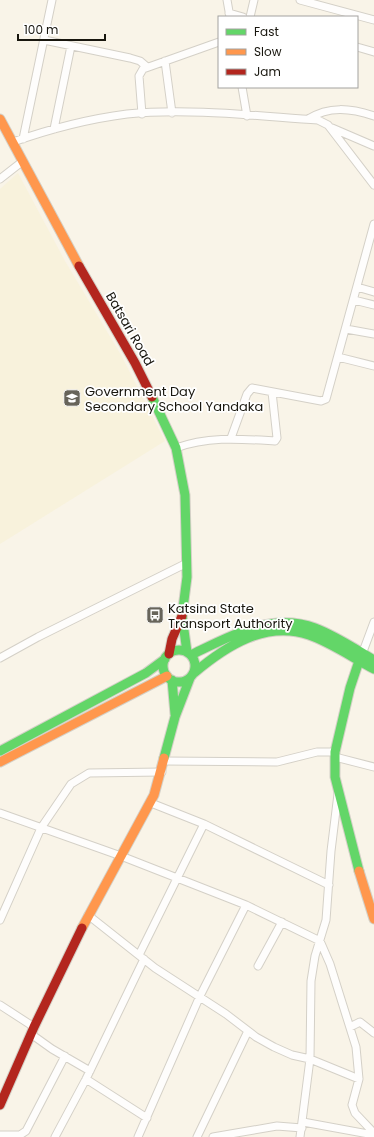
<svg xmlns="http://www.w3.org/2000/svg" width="374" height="1137" viewBox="0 0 374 1137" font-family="Poppins,sans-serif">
  <rect width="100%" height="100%" fill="#f9f4e8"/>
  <path fill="#f8f2dc" d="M18 173 65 261 121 355 165 441 0 544V189Z"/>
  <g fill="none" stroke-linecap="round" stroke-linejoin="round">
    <defs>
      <path id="street" d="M227 0 230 17
        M300 0 374 20
        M229 13 243 17
        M250 17 254 0
        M44 40 130 58 140 61 147 67
        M357 47 374 52
        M165 61 172 113
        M242 87 247 116
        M142 114 139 76 143 69 219 42
        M308 119C329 106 350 108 374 116
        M332 128 374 146
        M54 129 71 46
        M23 139 52 0
        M13 142C50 129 88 119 127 114 189 108 257 116 318 120L328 125 374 185
        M0 179 23 161
        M357 287 374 292
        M354 300 374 305
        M346 329 374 334
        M338 357 374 366
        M231 438 247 394 252 388 321 401 326 399 374 224
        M176 448C208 436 241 439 275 441L277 438 272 392
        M361 657 374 622
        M0 658 38 637 187 563
        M335 757 374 767
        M164 761 277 762 317 752H335
        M151 803 204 824 329 885
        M0 813 121 856 246 905 320 941 330 964 356 1047 359 1079 352 1105 355 1113 374 1133
        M88 915 155 968 226 1014 256 1037 274 1047 292 1055 310 1059 359 1079
        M0 920 41 828 71 784 89 773 162 772
        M139 955 204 824
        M258 966 282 922
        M0 1005 34 1027
        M350 1027 360 1022 374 1033
        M31 1034 52 1049 90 1071
        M86 1079 147 1118
        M303 1122 374 1135
        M0 1135H20L26 1131 65 1056
        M55 1137 86 1079 144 959
        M138 1137 200 996 246 905
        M197 1137 248 1031
        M213 1137 277 1126 302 1128
        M300 1137 310 1059 311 981 315 956 326 920 331 851 338 794"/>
      <path id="fast" d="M152 397 176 448 185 495 187 577 182 616 187 652
        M163 666a16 16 0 1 1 32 0a16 16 0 1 1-32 0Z
        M191 655C230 636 271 612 315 628 336 636 355 649 374 660
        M359 661 350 688 335 752V777L359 871
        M194 673C226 646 266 620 309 635 332 643 353 658 374 669
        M172 680 175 714
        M0 751 146 673 165 659
        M164 758 175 717 190 678"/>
      <path id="slow" d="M0 119 79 266
        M0 762 167 676
        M359 871 374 919
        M82 928 154 795 164 758"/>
      <path id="jam" d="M79 266 135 363 152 397
        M169 654 172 639 182 616
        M0 1105 34 1027 82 928"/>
    </defs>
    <use href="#street" stroke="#d4d0c7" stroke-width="9"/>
    <use href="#fast" stroke="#d4d0c7" stroke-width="11"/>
    <use href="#slow" stroke="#d4d0c7" stroke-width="11"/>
    <use href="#jam" stroke="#d4d0c7" stroke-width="11"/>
    <use href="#street" stroke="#fefdfc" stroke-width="7"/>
    <use href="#fast" stroke="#63d668" stroke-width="9"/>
    <use href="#slow" stroke="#ff974d" stroke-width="9"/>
    <use href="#jam" stroke="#b3261e" stroke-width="9"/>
  </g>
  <defs>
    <symbol id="school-square" viewBox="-11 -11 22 22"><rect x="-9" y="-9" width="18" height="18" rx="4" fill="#67645a" stroke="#fff"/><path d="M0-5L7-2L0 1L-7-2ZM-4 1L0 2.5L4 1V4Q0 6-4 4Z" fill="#fff"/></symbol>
    <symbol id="bus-square" viewBox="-11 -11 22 22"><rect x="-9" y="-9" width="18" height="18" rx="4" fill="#67645a" stroke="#fff"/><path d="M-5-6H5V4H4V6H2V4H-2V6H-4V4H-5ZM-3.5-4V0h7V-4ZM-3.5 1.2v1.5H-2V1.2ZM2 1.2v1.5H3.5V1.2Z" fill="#fff"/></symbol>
  </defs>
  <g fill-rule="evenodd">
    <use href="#school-square" x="62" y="388" width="20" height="20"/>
    <use href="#bus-square" x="145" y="605" width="20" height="20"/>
  </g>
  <g text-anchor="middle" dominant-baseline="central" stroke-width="3.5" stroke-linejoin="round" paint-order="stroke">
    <g font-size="13" fill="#18160e" stroke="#fff">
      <text transform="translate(130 329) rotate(60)">Batsari Road</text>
    </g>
    <g font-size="13" fill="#18160e" stroke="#fff" text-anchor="start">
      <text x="85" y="391">Government Day<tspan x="85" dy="15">Secondary School Yandaka</tspan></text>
      <text x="168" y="608">Katsina State<tspan x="168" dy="15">Transport Authority</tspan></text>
    </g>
  </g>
  <rect x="218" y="16" width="140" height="72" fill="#ffffff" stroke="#a3a29f"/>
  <rect x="226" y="29" width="20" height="6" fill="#63d668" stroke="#a3a29f"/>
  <text x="254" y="36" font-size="12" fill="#18160e">Fast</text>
  <rect x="226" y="49" width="20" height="6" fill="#ff974d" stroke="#a3a29f"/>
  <text x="254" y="56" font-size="12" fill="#18160e">Slow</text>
  <rect x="226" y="69" width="20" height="6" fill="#b3261e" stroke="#a3a29f"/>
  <text x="254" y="76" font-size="12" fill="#18160e">Jam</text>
  <path d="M18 34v6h87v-6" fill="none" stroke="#18160e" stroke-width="2"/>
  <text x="24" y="34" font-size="12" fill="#18160e" stroke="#ffffff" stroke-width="3" paint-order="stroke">100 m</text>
</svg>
